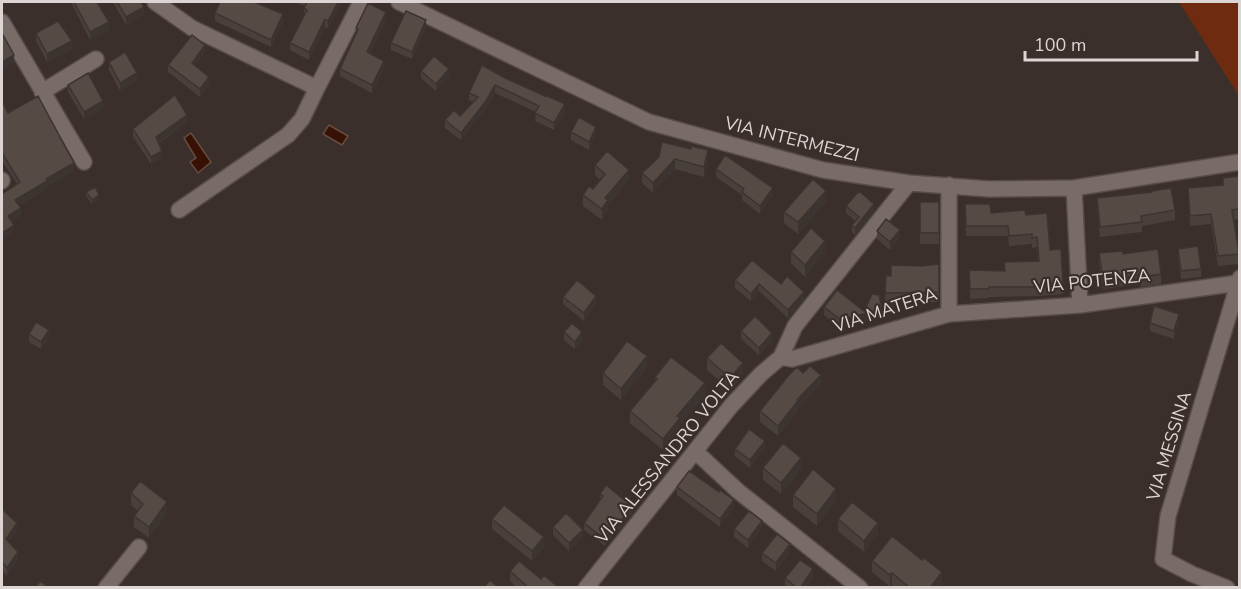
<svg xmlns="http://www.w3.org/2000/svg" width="1241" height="589" viewBox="0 0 1241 589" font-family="'Nunito Sans',sans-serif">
  <rect width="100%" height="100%" fill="#3a2f2b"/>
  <path fill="#6e2b0f" d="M1179 2H1239V96Z"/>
  <path fill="#371103" stroke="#694c41" stroke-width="1.5" d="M329 125 348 136 342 145 323 134Z
    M191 133 211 162 198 173 190 162 196 158 184 138Z"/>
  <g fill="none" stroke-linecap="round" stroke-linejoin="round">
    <defs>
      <path id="minor" d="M155 2 192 28 317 88
        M399 2 649 122 823 170 909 183 989 189 1074 188 1240 162
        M2 22 84 162
        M42 92 96 59
        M2 180V181
        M949 185V314
        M1074 188 1080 305
        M179 210 288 135 302 119 317 88 361 2
        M781 357 792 359 949 314 1080 305 1238 283
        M695 451 738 491 860 588
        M106 588 139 547
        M586 588 731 406 761 374 781 357 795 326 909 183
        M1227 588 1192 574 1163 559 1168 516 1240 278"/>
    </defs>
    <use href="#minor" stroke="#564c49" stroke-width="18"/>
    <use href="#minor" stroke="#796c68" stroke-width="15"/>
  </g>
  <path fill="#4a403b" d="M71 2H97L109 30 90 40Z
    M113 2H141L144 15 126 25Z
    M292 2H341L328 28 325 27 309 60 290 50V43L304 16V8L305 6Z
    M215 13 283 22 271 47 215 21Z
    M386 19 370 54 384 68 372 93 340 76V69L356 35V28Z
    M426 28 412 59 391 50V43Z
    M36 33 72 49 47 62 36 41Z
    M205 52 195 66 209 84 200 97 168 72V65Z
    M109 62 137 81 120 91 109 70Z
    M421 71 449 77 436 91 421 78Z
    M505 78 545 96 565 112 554 130 535 121 536 112 495 93 486 109 461 140 445 128V120L460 116 473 102 469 100V93Z
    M68 85 103 108 84 119 68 92Z
    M2 101 8 113 74 171 47 186V188L19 206 21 215 12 221 14 232 2 240V194L17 184 2 161Z
    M187 123 159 143 162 159 151 164 133 137V129Z
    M571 132 596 134 589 150 571 140Z
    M691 149 708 161 704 177 675 169 653 193 642 183V173Z
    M595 165 629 180 608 205V210L602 220 583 206V195L593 189 600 180 595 175Z
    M716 169 773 195 760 214 742 200V195L716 177Z
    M1239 176V219L1234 220 1239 254V264L1218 266 1211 224 1190 226 1188 188 1223 185V178Z
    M86 192 99 199 92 204 86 196Z
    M1097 198 1175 210V220L1142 226V232L1100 237 1097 209Z
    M826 202 798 234 784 223V212Z
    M920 202H939V244H920Z
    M965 204 991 213 1026 215 1050 250 1063 284V294L1039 296 989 297V298L970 299 969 270 1005 271 1038 261 1037 247 1032 248V244L1009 246 1008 236H966Z
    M846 206 874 212 855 235 852 232V225L855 221 846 213Z
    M877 231 900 238 890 250 877 239Z
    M1178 249 1201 269V277L1181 279 1178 257Z
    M791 252H825L805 277 791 263Z
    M1099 253 1123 254 1161 274V284L1141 287V284L1103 289 1099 263Z
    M939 264V302H885L886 275 891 276 921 266Z
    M735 280 781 284 804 299 788 318 759 291 751 301 735 288Z
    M563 297 596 303 584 321 563 304Z
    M824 307 882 317 841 328 824 315Z
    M1179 322 1174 339 1150 331V323Z
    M741 331 772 341 759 355 741 339Z
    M564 332 582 340 575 349 564 340Z
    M29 334 49 338 41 349 29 342Z
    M707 358 743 374 730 390 707 370Z
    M647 367 621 400 603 385V373Z
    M803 373 821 385 798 409V411L778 436 760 422V411Z
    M655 377 705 395 680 424V429L663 450 630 423V411L655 382Z
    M765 448 750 468 735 456V449Z
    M763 468 801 469 781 494 763 480Z
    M677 487 734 507 720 527 677 495Z
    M131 493 167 513 149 538 134 527V516L138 511 131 505Z
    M600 494 633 514 605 546 584 530V523L600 500Z
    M793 495 836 501 817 526 793 507Z
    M2 509 17 530 9 542 18 560 7 576 2 570Z
    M492 519 544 547 532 561 492 529Z
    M838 519 878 535 864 552 838 531Z
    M553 527 583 537 569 551 553 535Z
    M762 528 748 548 734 537V529Z
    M790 552 776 571 762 561V553Z
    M872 561 942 584 939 588H895L892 585 890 587 872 572Z
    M510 571 559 588H517L510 581Z
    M813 577 806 588H787L785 586V578Z"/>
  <path fill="#3c3430" d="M338 2H341L328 28V21Z
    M144 7V15L126 25V17Z
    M386 12V19L367 60V52Z
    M283 14V22L271 47V40Z
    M325 19V27L309 60V52Z
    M426 20V28L412 59V52Z
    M109 22V30L90 40V32Z
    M72 41V49L47 62V54Z
    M205 45V52L192 71V63Z
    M14 55V63L2 70V62Z
    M384 61V68L372 93V85Z
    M449 69V77L436 91V84Z
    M137 73V81L120 91V83Z
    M209 77V84L200 97V89Z
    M495 85V93L486 109 461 140V133Z
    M103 101V108L84 119V112Z
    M565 104V112L554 130V123Z
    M187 115V123L156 144V137Z
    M596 127V134L589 150V142Z
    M708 150V161L704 177V167Z
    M162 151V159L151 164V157Z
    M675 159V169L653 193V183Z
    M74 163V171L47 186V188L15 208V200L46 179Z
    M629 170V180L608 205V210L602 220V209L605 198Z
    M773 188V195L760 214V206Z
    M826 191V202L798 234V222Z
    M99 195V199L92 204V200Z
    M874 204V212L855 235V228Z
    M21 208V215L8 224V216Z
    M14 225V232L2 240V233Z
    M900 230V238L890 250V242Z
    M825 241V252L805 277V265Z
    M759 284V291L751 301V294Z
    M804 292V299L788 318V310Z
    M596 296V303L584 321V313Z
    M882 309V317L841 328V320Z
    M1179 314V322L1174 339V331Z
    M49 330V338L41 349V342Z
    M582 332V340L575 349V342Z
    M772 333V341L759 355V348Z
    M647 356V367L621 400V389Z
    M743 363V374L730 390V378Z
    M821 375V385L798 409V411L778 436V426L797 400Z
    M705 383V395L680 424V429L663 450V439L677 416Z
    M765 441V448L750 468V460Z
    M801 458V469L781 494V483Z
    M836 489V501L817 526V514Z
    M734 500V507L720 527V519Z
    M167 502V513L149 538V527Z
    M633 507V514L605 546V539Z
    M762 521V528L748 548V540Z
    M17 523V530L6 546V539Z
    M878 523V535L864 552V541Z
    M583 530V537L569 551V543Z
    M544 537V547L532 561V551Z
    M790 544V552L776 571V563Z
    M18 552V560L7 576V568Z
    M813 569V577L806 588H800Z
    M942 572V584L939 588H930Z
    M892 573V585L890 587V575Z"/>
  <path fill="#564a45" stroke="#3c3430" stroke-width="1.5" d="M74 2H97L109 22 90 32Z
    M117 2H141L144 7 126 17Z
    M220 2H254L283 14 271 40 215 13Z
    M307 2H338L328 21 325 19 309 52 290 43 307 10 304 8Z
    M368 3 386 12 367 52 384 61 372 85 340 69 358 29 356 28Z
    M406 11 426 20 412 52 391 43Z
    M58 21 72 41 47 54 36 33Z
    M2 33 14 55 2 62Z
    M192 35 205 45 192 63 209 77 200 89 168 65Z
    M125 52 137 73 120 83 109 62Z
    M434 56 449 69 436 84 421 71Z
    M482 65 505 78 545 96V95L565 104 554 123 535 113 539 106 495 85 486 101 461 133 445 120 454 110 460 116 478 97 469 93Z
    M88 73 103 101 84 112 68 85Z
    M175 95 187 115 156 137 162 151 151 157 133 129Z
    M38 96 74 163 46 179 47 181 15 200 21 208 8 216 14 225 2 233V194L20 182 2 153V101L8 113Z
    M579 117 596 127 589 142 571 132Z
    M662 142 691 149V146L708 150 704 167 675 159 653 183 642 173 659 157Z
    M607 151 629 170 605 198 608 200 602 209 583 195 589 186 593 189 605 174 595 165Z
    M725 155 773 188 760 206 742 192 744 189 716 169Z
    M1239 176V209L1232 210 1239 254 1218 256 1211 214 1190 216 1188 188 1223 185V178Z
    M813 179 826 191 798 222 784 212Z
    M95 187 99 195 92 200 86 192Z
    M1171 188 1175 210 1141 216 1142 222 1100 227 1097 198 1152 192V191Z
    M859 191 874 204 855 228 852 225 859 217 846 206Z
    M920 202H939V233H920Z
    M965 204H990L991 213 1025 210 1026 215 1047 213 1050 250 1061 249 1063 284 1039 287H989V289H970L969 270 1005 271 1004 262 1039 261 1037 237 1032 238V234L1009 236 1008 226H966Z
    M886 219 900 230 890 242 877 231Z
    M811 228 825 241 805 265 791 252Z
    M1198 246 1201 269 1181 271 1178 249Z
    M1158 249 1161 274 1141 277V275L1103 279 1099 253 1123 251V254Z
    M752 260 781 284 787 276 804 292 788 310 759 284 751 294 735 280Z
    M939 264V292L885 293 886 275 891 276V265L921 266Z
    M577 280 596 296 584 313 563 297Z
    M837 290 864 311 872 294 879 295 882 309 841 320 824 307Z
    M1154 306 1179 314 1174 331 1150 323Z
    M755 316 772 333 759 348 741 331Z
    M36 322 49 330 41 342 29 334Z
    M572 323 582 332 575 342 564 332Z
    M627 341 647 356 621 389 603 373Z
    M721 343 743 363 730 378 707 358Z
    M671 357 705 383 677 416 680 418 663 439 630 411 657 379 655 377Z
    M810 366 821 375 797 400 798 401 778 426 760 411 788 376 797 367 803 373Z
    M749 429 765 441 750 460 735 449Z
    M783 443 801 458 781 483 763 468Z
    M813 469 836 489 817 514 793 495Z
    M689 471 719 492 720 490 734 500 720 519 677 487Z
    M140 481 167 502 149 527 134 516 143 504 131 493Z
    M606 485 633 507 605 539 584 523 603 496 600 494Z
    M852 502 878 523 864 541 838 519Z
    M504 505 544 537 532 551 492 519Z
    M2 509 17 523 6 539 18 552 7 568 2 562Z
    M749 511 762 521 748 540 734 529Z
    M566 513 583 530 569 543 553 527Z
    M777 534 790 544 776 563 762 553Z
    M892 536 922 560 924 558 942 572 930 588H910L892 573 890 575 872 561Z
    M800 560 813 569 800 588H797L785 578Z
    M519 561 541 579 544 575 559 588H529L510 571Z
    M490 580 499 588H483Z
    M40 581 49 588H35Z
    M828 584 833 588H825Z"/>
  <g text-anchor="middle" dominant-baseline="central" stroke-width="4.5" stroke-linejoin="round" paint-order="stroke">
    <g font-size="18" fill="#ddd5d3" stroke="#3a2f2b">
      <text transform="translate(792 139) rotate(14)">VIA INTERMEZZI</text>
      <text transform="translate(1092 281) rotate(-6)">VIA POTENZA</text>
      <text transform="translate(885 310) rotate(-18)">VIA MATERA</text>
      <text transform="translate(1169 446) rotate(-73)">VIA MESSINA</text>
      <text transform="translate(667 457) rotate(-51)">VIA ALESSANDRO VOLTA</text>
    </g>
  </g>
  <rect width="1241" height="589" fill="none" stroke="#ddd5d3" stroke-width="6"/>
  <path d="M1025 51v9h172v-9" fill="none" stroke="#ddd5d3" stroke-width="3"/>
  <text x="1034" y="51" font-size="18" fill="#ddd5d3" stroke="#3a2f2b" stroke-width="4.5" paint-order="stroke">100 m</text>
</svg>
